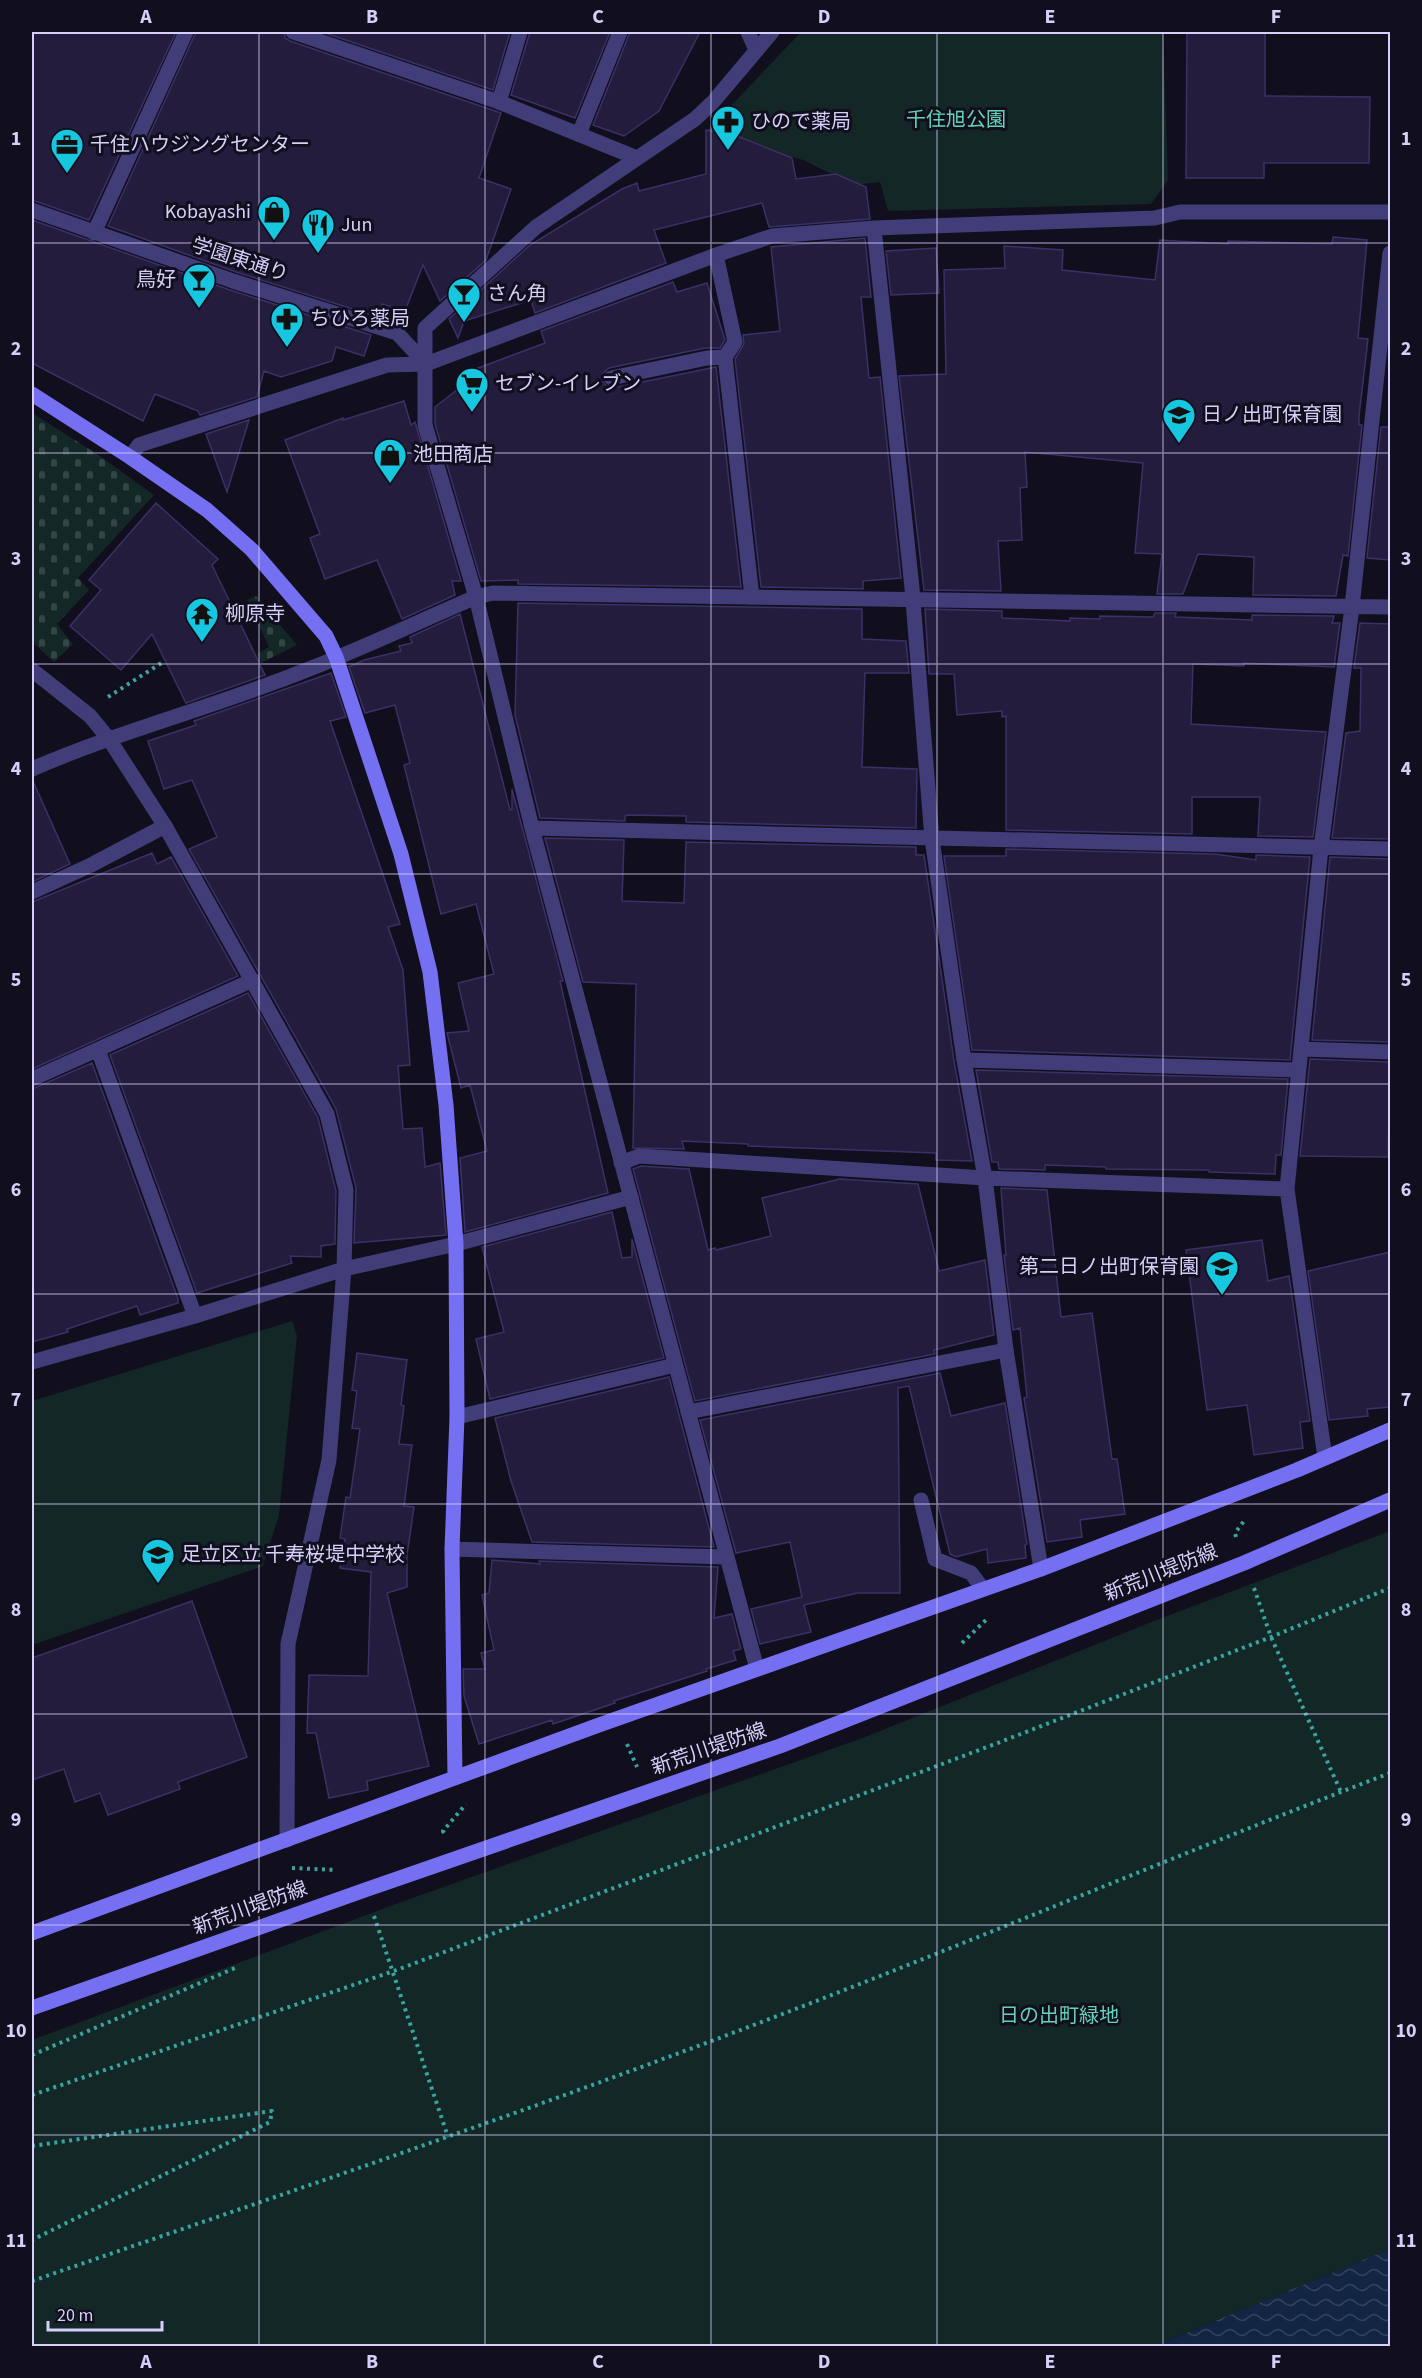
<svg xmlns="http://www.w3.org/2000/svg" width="1422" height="2378" viewBox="0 0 1422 2378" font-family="'Source Sans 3','Noto Sans JP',sans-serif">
  <defs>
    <pattern id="cemetery-stones" width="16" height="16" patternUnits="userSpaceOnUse" patternTransform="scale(1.5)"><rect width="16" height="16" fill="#122726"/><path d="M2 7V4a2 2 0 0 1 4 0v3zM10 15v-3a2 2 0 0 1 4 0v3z" fill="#344546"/></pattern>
    <pattern id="water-waves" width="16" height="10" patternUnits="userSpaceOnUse" patternTransform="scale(1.5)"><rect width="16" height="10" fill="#122542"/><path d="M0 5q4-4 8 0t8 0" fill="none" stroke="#34445e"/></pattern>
  </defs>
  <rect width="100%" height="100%" fill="#110e1d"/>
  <path fill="#122726" d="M801 32H1163L1168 180 1151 204 888 211 880 182 854 185 803 160 705 133Z
    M292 1321 297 1336 279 1515 263 1566 32 1645V1401Z
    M1390 1531V2249L1154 2346H32V2040L390 1906 865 1737 1149 1623Z"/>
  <path fill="url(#cemetery-stones)" d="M32 413 97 454 154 495 78 578 89 590 57 624 73 644 54 662 32 642Z
    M256 596 297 645 261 663 257 654 269 647 247 600Z"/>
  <path fill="url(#water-waves)" d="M1390 2249V2346H1154Z"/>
  <path fill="#231c3c" stroke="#3c3066" stroke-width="1.5" d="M32 32H176L89 220 32 200Z
    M196 32H284L285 38 290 41 501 113 479 178 511 189 486 260 440 301 423 265 405 311 382 304 378 317 236 272 108 226Z
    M322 32H510L493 90Z
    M530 32H610L575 118 511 95Z
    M630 32H700L659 111 624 136 593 125Z
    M1187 32H1265V96L1370 97 1369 163H1264V178H1186Z
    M706 130 732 134 792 158 796 179 836 174 866 187 870 219 769 227 762 203 654 230 666 263 535 313 531 300 464 321 458 338 449 319 530 245 622 189 637 183 639 191 706 174Z
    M32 220 230 290 371 335 364 356 336 347 332 361 281 377 264 371 257 397 200 415 198 411 155 394 143 421 32 363Z
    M1333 237 1367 240 1358 338 1368 339 1359 416V425H1362L1348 556 1343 555 1336 596 1253 595 1254 557 1198 554 1183 594H1157L1162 554 1135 553 1143 463 1025 452 1027 487 1020 488 1022 540 998 541 1001 591 924 590 899 376 946 374 944 270 1005 268 1004 246 1063 250 1062 270 1155 280 1160 240 1228 244V241L1332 244Z
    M865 238 871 297H861L869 378 880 377 901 578 863 581V589L761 587 735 359 744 344 743 335 780 331 771 247Z
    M936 248 939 293 891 295 886 251Z
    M673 282 677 292 707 283 725 340 720 348H705L609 368 602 374V381L607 387 613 388 716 367 741 587 518 584V580L481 581 435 424V407L476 375 473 370 545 343 541 331Z
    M404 401 411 425 415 422 461 581H452L455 595 402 619 377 560 325 579 310 538 320 534 285 440 343 418V420Z
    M249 420 227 492 206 434Z
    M1381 427H1390V560L1367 558Z
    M156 503 218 559 212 565 265 675 186 703 152 634 121 670 70 626 101 590 89 580Z
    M518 603 862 609V639L906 641 909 673H865L862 767 917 769 916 828 686 822V816L628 815 625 816V821L540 818 515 715Z
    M925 609 1002 611V618L1070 621V618L1100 619V616L1153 617 1155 613H1176L1175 617 1252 620V615L1334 616 1332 623H1340L1334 667 1244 663V666L1193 664 1191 724 1326 732 1313 837 1258 836 1260 797H1192V834L1006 830V716L1002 717V711L957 715 954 674H929Z
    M460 614 510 810 512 809V789L563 981H560L608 1193 465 1232 460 1158 487 1151 470 1085 461 1088 447 1033 469 1031 458 983 494 974 476 904 441 914 404 765 410 763 395 705 365 713 349 667 364 660 401 651 399 646 412 643 410 637Z
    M1360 623 1390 624V839L1332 838 1346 733 1360 731 1361 668H1354Z
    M331 673 346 717 330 721 400 924 388 927 403 970 410 1065 398 1066 403 1129 422 1128 425 1167 440 1163 446 1235 354 1243 356 1188 336 1109 189 849 217 837 192 780 164 789 148 741 196 725 194 721Z
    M32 779 70 864 32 882Z
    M545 838 624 840 622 901 684 903 686 842 916 847V855H924L954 1061 972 1161 936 1160V1153L748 1146V1144L682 1141 684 1149 633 1148 636 984 583 982Z
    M1006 849 1215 854 1256 860V855L1310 857 1290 1060 972 1050 944 856H1006Z
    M152 853 157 864 171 857 238 976 32 1069V902Z
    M1330 857 1390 859V1042L1312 1040Z
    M248 993 318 1118 336 1191 335 1244 321 1246V1257L290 1256 292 1263 197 1293 110 1055Z
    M1310 1059 1390 1062 1388 1157 1300 1156Z
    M92 1063 178 1299V1303L140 1315 137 1306 67 1329 68 1332 32 1342V1089Z
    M976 1070 1288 1079 1281 1155H1276L1275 1174 1209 1172V1170L1106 1169V1167L1045 1165V1170L999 1169 998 1162H992Z
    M641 1166 689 1169 708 1250 715 1248 716 1250 771 1236 762 1198 840 1179 918 1184 939 1271 985 1260 994 1335 934 1350 935 1354 695 1401 633 1169Z
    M1001 1188 1047 1190 1061 1317 1092 1313 1112 1459H1117L1125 1514 1080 1520 1082 1537 1047 1542 1024 1398 1027 1397 1020 1328 1013 1330 1004 1255H1006Z
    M612 1212 622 1258 632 1257V1239L664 1358 490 1399 476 1339 504 1332 482 1247Z
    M1262 1240 1268 1281 1289 1276 1310 1421 1300 1422 1303 1448 1254 1455 1247 1405 1207 1410 1186 1250Z
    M1390 1252V1407L1367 1409 1368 1416 1329 1420 1308 1271Z
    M357 1353 407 1360 401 1405 404 1406 399 1444 412 1445 404 1506 414 1507 407 1555V1587L387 1593 429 1766 367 1781 368 1790 329 1798 316 1733H307L309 1675 368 1676 371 1572 340 1568 345 1539 340 1538 346 1497 350 1498 360 1429 352 1428 357 1391 352 1390Z
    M940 1373 951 1416 1005 1403 1027 1544 1025 1545 1026 1558 988 1563 987 1549 956 1557 950 1554 909 1386 898 1388 900 1593H858L804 1605 811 1632 760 1644 751 1609 802 1597 790 1542 736 1553 700 1420Z
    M669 1377 714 1547 532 1542 511 1481 495 1418Z
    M492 1560 540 1564 539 1561 718 1567 714 1618 732 1614 741 1649 733 1651 736 1660 706 1669 707 1671 614 1701 615 1703 553 1724 552 1720 479 1744 464 1696 463 1669H485L481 1653 494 1650 482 1595 489 1593Z
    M192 1601 247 1757 178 1782 180 1789 108 1815 100 1793 75 1802 64 1769 32 1780V1658Z"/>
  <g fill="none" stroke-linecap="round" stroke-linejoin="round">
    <path stroke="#39a4a0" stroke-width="4" stroke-dasharray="3 4.5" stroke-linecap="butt" d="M108 697 163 662
      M1236 1537 1235 1533 1244 1521
      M1254 1588 1271 1637 1341 1792
      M962 1643 989 1617
      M627 1744 637 1767
      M444 1833 443 1831 466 1804
      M292 1868 336 1870
      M374 1916 448 2137
      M32 2055 235 1968
      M32 2095 394 1971 995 1744 1271 1637 1390 1588
      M32 2146 272 2111 270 2122 32 2240
      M32 2281C245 2207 459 2135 671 2056 913 1967 1150 1865 1390 1773"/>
    <path stroke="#413d78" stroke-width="15" d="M748 32 756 50
      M499 102 520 32
      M579 134 620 32
      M94 233 186 32
      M716 255 735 342 725 357 752 597
      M611 378 707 358 725 357
      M32 892 91 865 165 826
      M964 1060 1298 1070
      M456 1244 631 1197
      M688 1412 1006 1350
      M457 1417 675 1365
      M921 1500 935 1559 971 1573 983 1589"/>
    <path stroke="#413d78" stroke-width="15" d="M293 32 499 102 637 158
      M32 210 233 281 397 333 426 364
      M874 228 912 588 932 839 964 1060 985 1178 1006 1350 1041 1569
      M130 457 139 445 387 365 426 364 716 255 772 236 874 228 1155 218 1180 212H1390
      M32 670 90 716 109 739 165 826 327 1114 346 1190 344 1269 329 1460 288 1644 287 1840
      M32 769C122 730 218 706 309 669 365 647 420 621 476 597L493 593 1390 607
      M532 828 1390 849
      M1301 1049 1390 1052
      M98 1050 195 1316
      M32 1079 253 980
      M621 1163 639 1156 985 1178 1287 1189 1321 848 1352 607 1390 253
      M1287 1189 1325 1458
      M32 1362 195 1316 344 1269 456 1244
      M452 1549 726 1557
      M757 1669 532 828 476 597 425 425V328L536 227 695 119 713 102 772 32"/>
    <path stroke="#756ff1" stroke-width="15" d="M32 394 130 457 207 510 252 550 326 636 336 657 401 854 430 972 446 1105 456 1244 457 1417 452 1549 455 1778
      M32 1933 599 1725 1041 1569 1297 1470 1390 1430
      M32 2008 365 1890 780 1746 1244 1563 1390 1500"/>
  </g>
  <path fill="none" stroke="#d5cffa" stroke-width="1.5" stroke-opacity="0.55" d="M259 32V2346M485 32V2346M711 32V2346M937 32V2346M1163 32V2346M32 243H1390M32 453H1390M32 664H1390M32 874H1390M32 1084H1390M32 1294H1390M32 1504H1390M32 1714H1390M32 1925H1390M32 2135H1390"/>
  <defs>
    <symbol id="pharmacy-pin" viewBox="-11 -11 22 30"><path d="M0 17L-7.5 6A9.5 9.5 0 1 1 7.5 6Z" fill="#16c7df" stroke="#110e1d"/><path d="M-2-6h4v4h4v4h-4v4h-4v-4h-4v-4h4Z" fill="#111"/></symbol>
    <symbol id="office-pin" viewBox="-11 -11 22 30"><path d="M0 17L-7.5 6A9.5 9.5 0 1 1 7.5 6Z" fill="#16c7df" stroke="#110e1d"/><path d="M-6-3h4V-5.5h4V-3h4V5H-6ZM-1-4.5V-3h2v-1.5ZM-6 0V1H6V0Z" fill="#111"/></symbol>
    <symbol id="shop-pin" viewBox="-11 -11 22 30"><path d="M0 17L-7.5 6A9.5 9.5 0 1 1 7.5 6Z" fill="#16c7df" stroke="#110e1d"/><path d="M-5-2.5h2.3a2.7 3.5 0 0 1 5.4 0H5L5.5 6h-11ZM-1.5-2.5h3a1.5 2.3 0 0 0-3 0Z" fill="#111"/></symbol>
    <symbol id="restaurant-pin" viewBox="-11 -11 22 30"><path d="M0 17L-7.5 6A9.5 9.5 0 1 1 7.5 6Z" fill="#16c7df" stroke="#110e1d"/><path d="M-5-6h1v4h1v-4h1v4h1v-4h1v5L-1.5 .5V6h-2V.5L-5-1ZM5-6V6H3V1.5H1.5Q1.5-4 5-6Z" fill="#111"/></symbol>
    <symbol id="bar-pin" viewBox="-11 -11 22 30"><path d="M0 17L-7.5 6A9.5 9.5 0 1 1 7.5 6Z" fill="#16c7df" stroke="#110e1d"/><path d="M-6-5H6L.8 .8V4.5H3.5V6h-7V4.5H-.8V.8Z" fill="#111"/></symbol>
    <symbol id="supermarket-pin" viewBox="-11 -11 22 30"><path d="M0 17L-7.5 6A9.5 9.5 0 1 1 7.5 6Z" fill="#16c7df" stroke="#110e1d"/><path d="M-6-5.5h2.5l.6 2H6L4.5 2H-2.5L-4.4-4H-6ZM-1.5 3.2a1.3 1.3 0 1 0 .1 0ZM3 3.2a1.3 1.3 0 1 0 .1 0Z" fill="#111"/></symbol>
    <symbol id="school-pin" viewBox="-11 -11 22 30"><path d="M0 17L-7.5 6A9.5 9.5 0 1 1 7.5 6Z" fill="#16c7df" stroke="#110e1d"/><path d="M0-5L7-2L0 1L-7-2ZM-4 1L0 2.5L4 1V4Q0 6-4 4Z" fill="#111"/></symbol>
    <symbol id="temple-pin" viewBox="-11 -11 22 30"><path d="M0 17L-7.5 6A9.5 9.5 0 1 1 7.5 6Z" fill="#16c7df" stroke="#110e1d"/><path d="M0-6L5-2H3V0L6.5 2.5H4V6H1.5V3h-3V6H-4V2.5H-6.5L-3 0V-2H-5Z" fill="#111"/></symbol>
  </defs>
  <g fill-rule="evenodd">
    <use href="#pharmacy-pin" x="709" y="103" width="38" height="52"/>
    <use href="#office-pin" x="48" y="126" width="38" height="52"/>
    <use href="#shop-pin" x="255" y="193" width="38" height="52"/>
    <use href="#restaurant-pin" x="299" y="206" width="38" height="52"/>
    <use href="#bar-pin" x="180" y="261" width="38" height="52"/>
    <use href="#bar-pin" x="445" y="275" width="38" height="52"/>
    <use href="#pharmacy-pin" x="268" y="300" width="38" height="52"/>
    <use href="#supermarket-pin" x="453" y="365" width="38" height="52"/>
    <use href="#school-pin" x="1160" y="396" width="38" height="52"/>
    <use href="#shop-pin" x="371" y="436" width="38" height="52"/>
    <use href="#temple-pin" x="183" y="595" width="38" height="52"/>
    <use href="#school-pin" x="1203" y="1248" width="38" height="52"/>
    <use href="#school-pin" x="139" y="1536" width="38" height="52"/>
  </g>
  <g text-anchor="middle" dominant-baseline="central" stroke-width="6" stroke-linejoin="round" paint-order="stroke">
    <g font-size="20" fill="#63d2b8" stroke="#110e1d">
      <text x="956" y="120">千住旭公園</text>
      <text x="1059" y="2016">日の出町緑地</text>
    </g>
    <g font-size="20" fill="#d5cffa" stroke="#110e1d" text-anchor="start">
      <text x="751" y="122">ひので薬局</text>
      <text x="90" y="145">千住ハウジングセンター</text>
      <text x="251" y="212" text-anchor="end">Kobayashi</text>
      <text x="341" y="225">Jun</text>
      <text x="176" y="280" text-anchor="end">鳥好</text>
      <text x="487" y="294">さん角</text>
      <text x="310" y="319">ちひろ薬局</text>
      <text x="495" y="384">セブン-イレブン</text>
      <text x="1202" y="415">日ノ出町保育園</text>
      <text x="413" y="455">池田商店</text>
      <text x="225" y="614">柳原寺</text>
      <text x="1199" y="1267" text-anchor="end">第二日ノ出町保育園</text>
      <text x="181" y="1555">足立区立 千寿桜堤中学校</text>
    </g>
    <g font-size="20" fill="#d5cffa" stroke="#110e1d">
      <text transform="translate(240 260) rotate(18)">学園東通り</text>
      <text transform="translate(1161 1573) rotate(-22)">新荒川堤防線</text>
      <text transform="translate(709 1749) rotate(-19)">新荒川堤防線</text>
      <text transform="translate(250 1908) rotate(-20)">新荒川堤防線</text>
    </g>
  </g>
  <rect width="1422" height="2378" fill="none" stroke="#110e1d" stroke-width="66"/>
  <path d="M48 2321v9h114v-9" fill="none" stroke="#d5cffa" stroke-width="3"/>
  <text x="57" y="2321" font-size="18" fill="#d5cffa" stroke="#110e1d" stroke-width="4.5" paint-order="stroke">20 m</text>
  <rect x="33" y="33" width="1356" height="2312" fill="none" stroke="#d5cffa" stroke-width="2"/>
  <g font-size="20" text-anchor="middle" font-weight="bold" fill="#d5cffa">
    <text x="146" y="23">A</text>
    <text x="372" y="23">B</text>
    <text x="598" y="23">C</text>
    <text x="824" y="23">D</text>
    <text x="1050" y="23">E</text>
    <text x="1276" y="23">F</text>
    <text x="16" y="145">1</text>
    <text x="1406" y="145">1</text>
    <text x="16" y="355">2</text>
    <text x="1406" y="355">2</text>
    <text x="16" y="565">3</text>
    <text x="1406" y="565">3</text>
    <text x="16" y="775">4</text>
    <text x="1406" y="775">4</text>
    <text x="16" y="986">5</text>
    <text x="1406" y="986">5</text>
    <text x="16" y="1196">6</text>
    <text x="1406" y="1196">6</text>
    <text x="16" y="1406">7</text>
    <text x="1406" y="1406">7</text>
    <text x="16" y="1616">8</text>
    <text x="1406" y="1616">8</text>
    <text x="16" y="1826">9</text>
    <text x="1406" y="1826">9</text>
    <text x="16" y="2037">10</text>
    <text x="1406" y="2037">10</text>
    <text x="16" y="2247">11</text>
    <text x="1406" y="2247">11</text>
    <text x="146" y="2368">A</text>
    <text x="372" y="2368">B</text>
    <text x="598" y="2368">C</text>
    <text x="824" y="2368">D</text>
    <text x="1050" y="2368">E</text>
    <text x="1276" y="2368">F</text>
  </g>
</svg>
